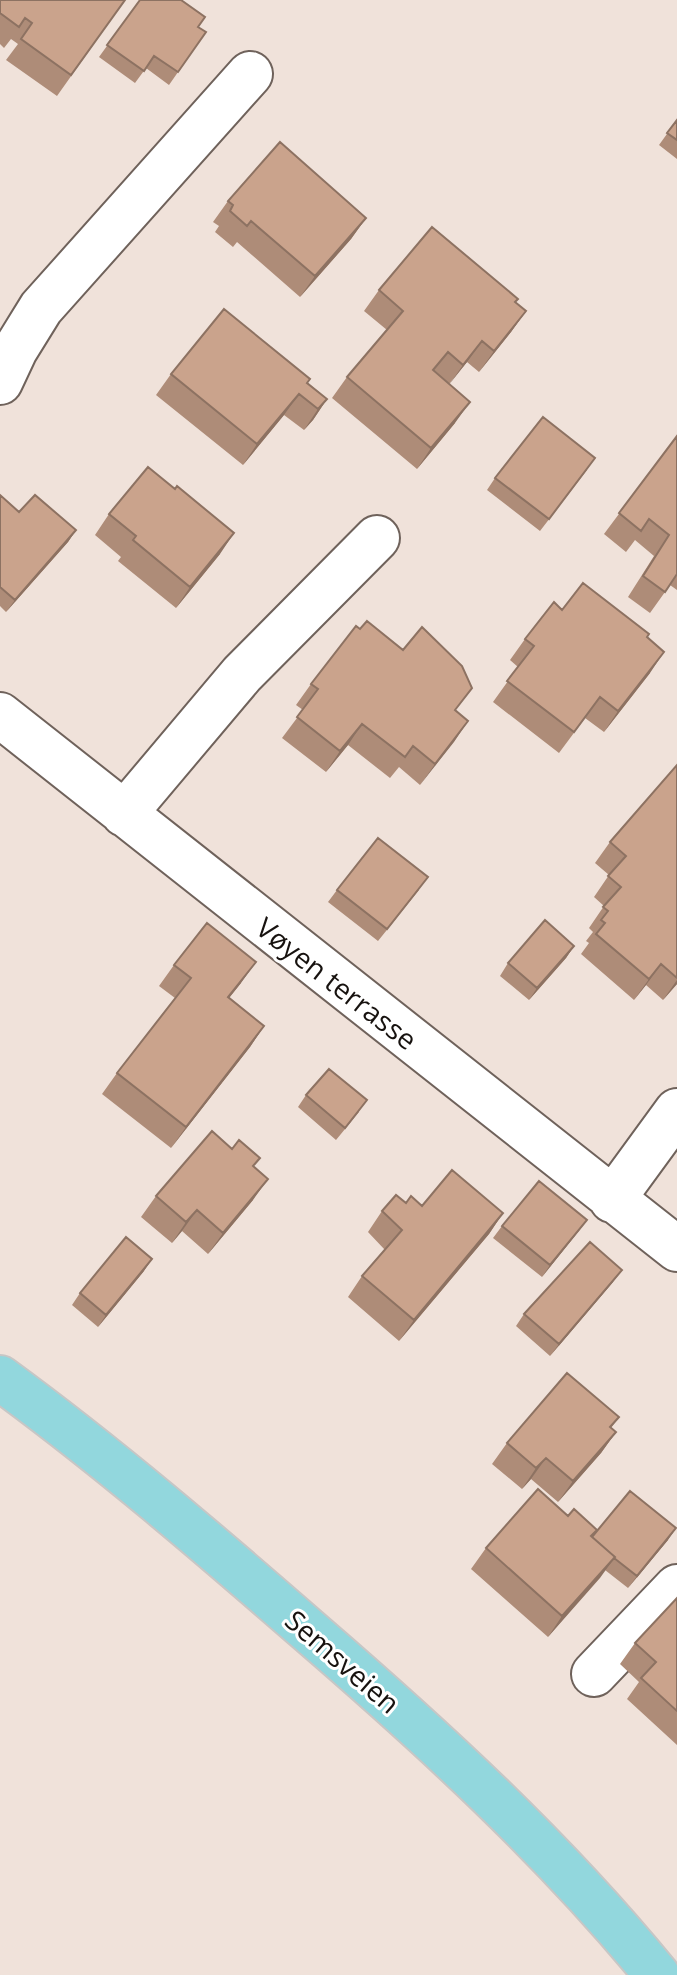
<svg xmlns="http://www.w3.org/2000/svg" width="677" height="1975" viewBox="0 0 677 1975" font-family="'Open Sans',sans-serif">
  <rect width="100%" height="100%" fill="#f0e2da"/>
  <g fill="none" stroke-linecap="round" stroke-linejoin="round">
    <defs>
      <path id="minor" d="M0 382 15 350 41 308 250 74
        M0 715 677 1249
        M124 814 242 674 377 538
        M612 1200 677 1111
        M594 1674 677 1587"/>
      <path id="major" d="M0 1378C108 1457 208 1543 309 1631 433 1738 553 1848 657 1975"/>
    </defs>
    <use href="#minor" stroke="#6f625b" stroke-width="48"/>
    <use href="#major" stroke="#c7c6c5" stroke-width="48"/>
    <use href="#minor" stroke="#fff" stroke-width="44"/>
    <use href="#major" stroke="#92d7dd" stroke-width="44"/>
  </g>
  <path fill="#ae8c78" d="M0 0H125L57 96 6 60 18 44 11 39 4 48 0 44Z
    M140 0 198 27 206 32 169 85 146 68 135 83 99 57Z
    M677 120V159L659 145Z
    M228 201 366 218 351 239 300 297 237 242 233 247 215 232 219 226 213 222Z
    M379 290 515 302 526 311 511 332 479 372 467 362 449 384 455 423 417 469 332 398 347 377 387 330 364 311Z
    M171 374 308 383 327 399 313 420 304 430 284 415 243 465 156 395Z
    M677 436V590L670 585 650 613 628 597 654 556 635 540 626 552 604 534Z
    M587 470 540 531 487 490 495 478Z
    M0 495 19 512 76 530 68 542 6 612 0 606Z
    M109 514 220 554 176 608 118 561 121 557 95 535Z
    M562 610 647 638 650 673 604 732 585 718 559 753 493 702 518 667 510 660 525 639Z
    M311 684 456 711 468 721 420 785 399 767 390 778 348 745 326 772 282 738 303 710 296 705Z
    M677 765V984L663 1000 646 985 634 1000 581 954 589 943 586 941 593 932 589 928 604 906 594 897 609 875 595 863 610 842Z
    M337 890H419L378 941 328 902Z
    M574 946 566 958 529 1000 500 976 508 963Z
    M174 965 241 983 229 998 264 1026 250 1047 171 1148 102 1094 117 1073 175 998 159 986Z
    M306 1095 359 1112 336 1140 298 1107Z
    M254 1167 253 1200 208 1254 182 1231 172 1243 141 1217 156 1196Z
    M406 1203 422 1206 503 1213 489 1234 399 1341 348 1297 362 1276 385 1250 368 1232 382 1211Z
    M587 1220 542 1277 493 1238 502 1226Z
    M144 1271 98 1327 72 1305 80 1293Z
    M613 1282 550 1356 516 1326 524 1314Z
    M619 1417 611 1428 616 1432 601 1453 558 1502 531 1479 522 1489 492 1464 507 1443Z
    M568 1516 597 1530 668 1540 628 1588 605 1570 548 1637 471 1569 486 1548Z
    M677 1598V1745L627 1699 639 1682 620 1664 635 1643Z"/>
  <path fill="#8d7262" d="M366 218 351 239 300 297 315 276Z
    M526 311 511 332 479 372 494 351Z
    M482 341 467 362 448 386 463 365Z
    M299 394 284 415 243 465 257 444Z
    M327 399 313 420 304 430 318 409Z
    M470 402 455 423 417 469 431 448Z
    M76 530 68 542 6 612 15 600Z
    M234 533 220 554 176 608 190 587Z
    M664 652 650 673 604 732 618 711Z
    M468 721 454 742 420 785 435 764Z
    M362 724 348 745 326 772 340 751Z
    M574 946 566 958 529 1000 537 988Z
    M256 962 241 983 213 1018 228 997Z
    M661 964 646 985 634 1000 649 979Z
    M677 980V984L663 1000Z
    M264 1026 250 1047 171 1148 186 1127Z
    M268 1179 253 1200 208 1254 223 1233Z
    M197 1210 182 1231 172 1243 186 1222Z
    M503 1213 489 1234 399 1341 414 1320Z
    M587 1220 578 1232 542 1277 550 1265Z
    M152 1259 144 1271 98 1327 106 1315Z
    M622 1270 613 1282 550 1356 559 1344Z
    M616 1432 601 1453 558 1502 573 1481Z
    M546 1458 531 1479 522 1489 536 1468Z
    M676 1528 668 1540 628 1588 637 1576Z
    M615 1557 600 1578 548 1637 562 1616Z"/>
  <path fill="#caa38c" stroke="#8d7262" stroke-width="2" d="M0 0H125L71 75 21 39 32 23 25 18 19 27 0 13Z
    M140 0H181L205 17 198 27 206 32 178 72 154 56 144 71 107 45Z
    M677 120V140L667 133Z
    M280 142 366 218 315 276 251 221 247 226 230 211 233 205 228 201Z
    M432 227 518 299 515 302 526 311 494 351 482 341 463 365 448 352 433 370 470 402 431 448 347 377 403 311 379 290Z
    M224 309 310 379 307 383 327 399 318 409 299 394 257 444 171 374Z
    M543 417 595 458 549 519 495 478Z
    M677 436V574L665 592 643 576 669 535 649 519 641 531 619 513Z
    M148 467 175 489 177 486 234 533 190 587 133 540 136 536 109 514Z
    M0 495 19 512 35 495 76 530 15 600 0 587Z
    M583 583 649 634 647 637 664 652 618 711 600 697 574 732 507 681 534 646 525 639 554 602 562 610Z
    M367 621 403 650 422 627 462 666 472 688 455 710 468 721 435 764 413 746 405 757 362 724 340 751 297 717 318 689 311 684 356 626 360 629Z
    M677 765V978L661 964 649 979 596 934 605 923 601 920 608 911 603 907 621 887 608 876 626 856 610 842Z
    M378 838 428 877 387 929 337 890Z
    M545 920 574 946 537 988 508 963Z
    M207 923 256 962 228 997 264 1026 186 1127 117 1073 191 978 174 965Z
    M329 1069 367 1100 345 1128 306 1095Z
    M212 1131 232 1149 239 1140 260 1158 253 1166 268 1179 223 1233 197 1210 186 1222 156 1196Z
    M452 1170 503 1213 414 1320 362 1276 402 1230 382 1211 396 1195 406 1203 411 1196 422 1206Z
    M539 1181 587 1220 550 1265 502 1226Z
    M126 1237 152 1259 106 1315 80 1293Z
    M590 1242 622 1270 559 1344 524 1314Z
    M567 1373 619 1417 610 1427 616 1432 573 1481 546 1458 536 1468 507 1443Z
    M538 1489 568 1516 574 1509 597 1530 591 1536 615 1557 562 1616 486 1548Z
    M630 1491 676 1528 637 1576 614 1558 615 1557 592 1537Z
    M677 1598V1711L641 1678 656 1662 635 1643Z"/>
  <g text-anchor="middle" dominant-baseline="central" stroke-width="6" stroke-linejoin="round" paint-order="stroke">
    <g font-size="28" fill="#17120f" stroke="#fff">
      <text transform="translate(337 983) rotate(38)">Vøyen terrasse</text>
      <text transform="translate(343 1661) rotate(41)">Semsveien</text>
    </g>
  </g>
</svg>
